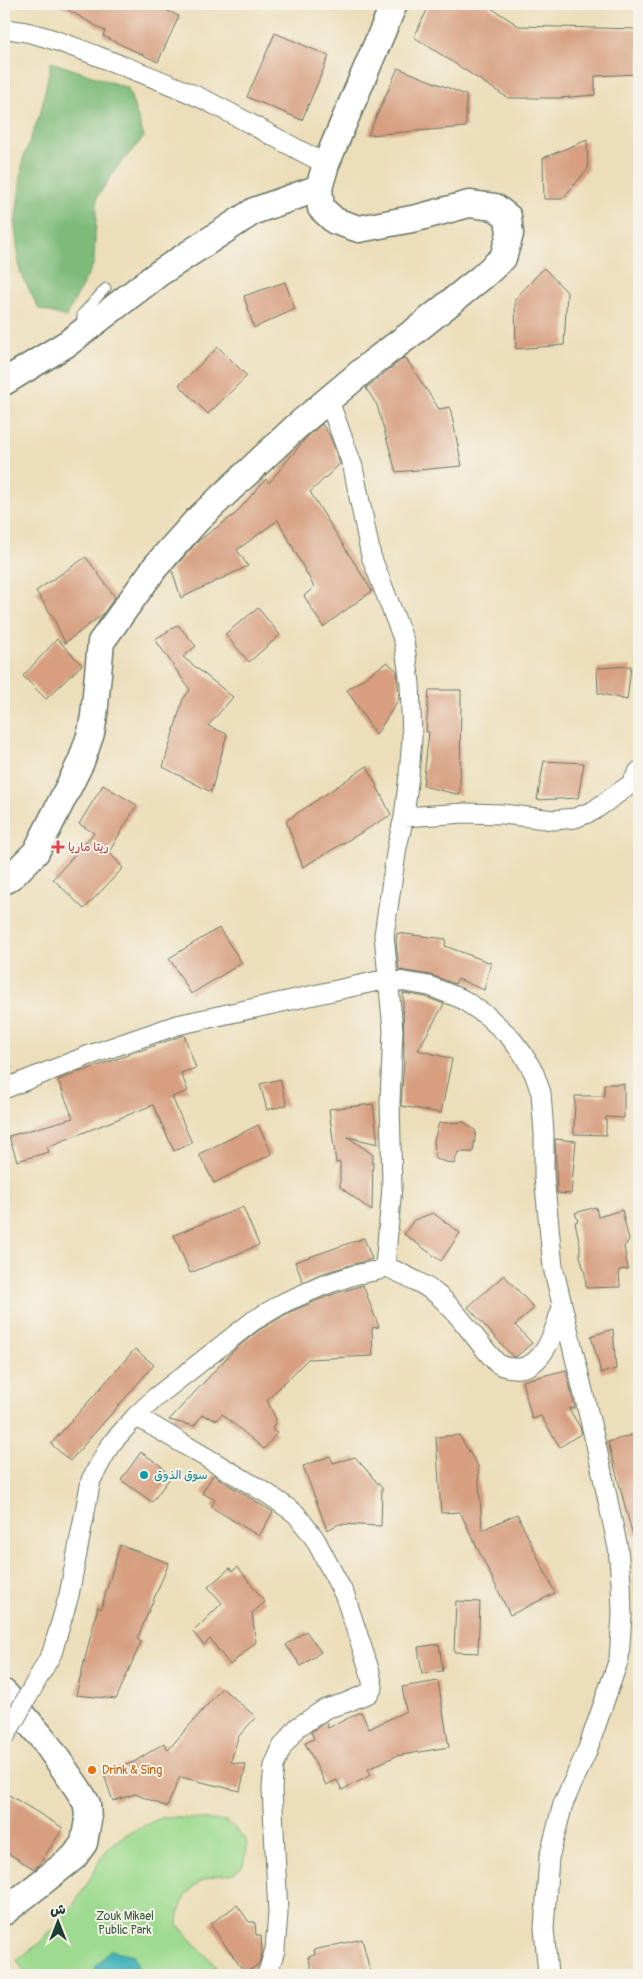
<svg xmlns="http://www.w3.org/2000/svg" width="643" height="1979" viewBox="0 0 643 1979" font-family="Pangolin,'Playpen Sans Arabic',sans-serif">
  <rect width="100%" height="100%" fill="#f7f3e8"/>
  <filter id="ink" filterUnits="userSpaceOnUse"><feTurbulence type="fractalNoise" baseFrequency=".02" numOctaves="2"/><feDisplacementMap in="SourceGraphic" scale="10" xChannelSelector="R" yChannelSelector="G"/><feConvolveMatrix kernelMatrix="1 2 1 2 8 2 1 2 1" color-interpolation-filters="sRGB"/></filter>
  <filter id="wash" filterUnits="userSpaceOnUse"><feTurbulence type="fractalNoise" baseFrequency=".0096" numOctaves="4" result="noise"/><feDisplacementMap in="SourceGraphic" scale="20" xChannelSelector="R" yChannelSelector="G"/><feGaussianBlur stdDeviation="1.12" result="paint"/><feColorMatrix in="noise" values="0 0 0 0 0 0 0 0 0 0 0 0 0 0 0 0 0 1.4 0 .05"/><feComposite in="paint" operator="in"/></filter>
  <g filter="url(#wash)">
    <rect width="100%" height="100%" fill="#ecdeba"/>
    <path fill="#9edb90" stroke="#5e8c62" d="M164 1817 227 1821 246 1839 247 1850 242 1867C227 1878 229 1873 214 1876 191 1882 178 1903 178 1925L214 1964 221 1975H26L17 1960C47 1940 70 1913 88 1882 95 1871 100 1858 107 1849 115 1838 151 1822 164 1817Z"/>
    <path fill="#7ebb7a" stroke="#4e7c57" d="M51 62 128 88 144 137 115 170 97 197 94 263 66 317 39 309 20 272 15 226 23 159 41 111Z"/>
    <path fill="#44b4bc" stroke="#327878" d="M111 1950 134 1955 140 1975H95L94 1968Z"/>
    <g id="blocks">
      <path fill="#d79f80" d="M58 4H153L179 16 158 62 103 36 105 31Z
        M430 4H485L519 26 639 29V74L595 76V95L560 98H508L414 37Z
        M275 33 329 56 302 120 247 97Z
        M398 68 466 95V127L368 135Z
        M587 140 588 169 562 199H544L543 158Z
        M544 268 567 292 564 345 516 349 515 299Z
        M285 282 295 309 254 328 244 296Z
        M218 347 247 376 208 414 179 385Z
        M405 357 439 409 450 407 462 466 396 472 377 405 366 388Z
        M322 424 330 436 340 464 310 492 372 591 323 627 304 596 314 587 278 520 237 550 248 566 181 598 172 570 197 542 235 514 266 479 269 483 305 439Z
        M86 557 115 597 103 614 65 643 54 619 36 591Z
        M258 608 280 635 249 662 225 634Z
        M178 625 196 646 183 657 233 697 208 726 227 734 211 792 163 767 183 699 190 690 155 639Z
        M57 639 82 665 46 699 23 676Z
        M387 662 397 671 399 699 376 735 347 690Z
        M631 666 627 700 598 693 597 668Z
        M429 690H461L460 795 423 786 429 732H426Z
        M544 761 584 763 578 798 537 800Z
        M367 766 391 815 303 867 286 821Z
        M103 785 137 805 109 852 123 868 84 909 53 879 94 833 79 824Z
        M219 928 242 963 191 994 169 958Z
        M397 933 446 939 445 946 491 963 484 990 458 979 455 984 431 975 399 970 396 942Z
        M403 993 426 997 444 1004 418 1050 452 1059 441 1113 401 1106 404 1061Z
        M184 1035 196 1068 181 1073 188 1091 172 1097 192 1143 174 1151 153 1105 47 1147 49 1152 17 1161 9 1136 73 1118 58 1080Z
        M280 1079 287 1105 267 1110 260 1084Z
        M604 1084H624V1118L606 1117V1135L574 1134 575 1096H604Z
        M373 1104 378 1144 348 1137 373 1155 372 1211 340 1187V1162L336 1163 329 1109Z
        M464 1122 476 1131 473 1152H458L454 1164 435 1159 434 1140 439 1123Z
        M258 1125 272 1154 214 1183 199 1154Z
        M555 1139 576 1141 571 1194 557 1193Z
        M243 1207 259 1245 190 1273 174 1235Z
        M596 1207 598 1217 622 1210 629 1240 624 1247 628 1269 619 1270 620 1287 586 1288 585 1274 580 1256V1245L575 1222 578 1221 575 1213Z
        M433 1213 460 1233 441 1261 404 1234 414 1220Z
        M364 1238 372 1259 320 1274 303 1282 295 1262Z
        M504 1275 534 1308 515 1325 532 1343 517 1356 513 1357 468 1307Z
        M363 1285 379 1327 372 1328 373 1356 308 1359 267 1400 276 1419 272 1430 277 1433 264 1449 222 1414 217 1420 202 1415 194 1426 169 1420 233 1351 259 1330 290 1312 328 1296Z
        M613 1329 616 1369 601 1373 591 1336Z
        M135 1349 154 1365 70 1461 51 1444Z
        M566 1370 575 1408 569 1409 580 1427 582 1433 560 1447 541 1416 532 1419 522 1381Z
        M636 1434 639 1445V1536H633L608 1442Z
        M459 1435 478 1466 482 1530 517 1514 555 1593 510 1615 460 1512 441 1513 436 1437Z
        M141 1452 160 1465 170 1478 152 1502 121 1480Z
        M330 1456 333 1463 355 1457 382 1488 381 1526 339 1524 327 1530 303 1466Z
        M213 1475 273 1512 259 1536 211 1507 215 1500 202 1493Z
        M120 1545 169 1563 137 1639 141 1642 116 1699 76 1695 98 1606 101 1609Z
        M238 1567 265 1602 252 1613 256 1642 230 1665 210 1639 204 1645 193 1632 222 1603 208 1587 230 1568 232 1571Z
        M456 1601 480 1602 478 1653 454 1652Z
        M306 1631 321 1652 301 1666 286 1645Z
        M439 1644 443 1671 422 1674 418 1647Z
        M438 1681 449 1747 396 1756 368 1769 371 1775 342 1790 337 1780 326 1785 305 1743 314 1739 311 1732 326 1722 328 1728 361 1712 369 1729 406 1711 402 1687Z
        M222 1688 256 1717 238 1737 231 1762 246 1765 240 1791 180 1777 167 1807 135 1794 113 1801 103 1772 134 1762 164 1743 168 1750Z
        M4 1792 63 1828 39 1865 34 1869 4 1851Z
        M237 1905 249 1922H255L256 1935H261L262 1953 259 1964 245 1973 210 1924Z
        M362 1939 371 1975H313L308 1957 315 1955 314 1950Z"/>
    </g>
  </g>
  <g filter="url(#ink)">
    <use href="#blocks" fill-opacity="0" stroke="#677563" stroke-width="1"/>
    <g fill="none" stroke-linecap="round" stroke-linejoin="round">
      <defs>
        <path id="lane" d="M82 326V314L106 288"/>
        <path id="street" d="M4 29C36 31 65 44 95 55 135 71 176 85 215 105 252 124 288 145 326 164
          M404 817 465 813 502 814 554 820 575 818 593 811 631 784 639 771
          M4 1089 87 1056 177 1025 387 979 429 986 462 999 486 1015 509 1036 523 1054 534 1073 541 1093 544 1133V1176L553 1267 597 1449 618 1548 621 1582 622 1615 619 1659 587 1751 563 1804 549 1858 544 1928 548 1975
          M385 1266C404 1275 423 1283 439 1296 461 1315 476 1341 496 1362 500 1366 508 1368 514 1368 544 1371 555 1329 562 1307
          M136 1416 268 1494 296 1514 315 1539 345 1596 370 1672 373 1687 369 1693 345 1703 325 1709 298 1727 282 1747 274 1766 272 1788 278 1913 275 1950 267 1975
          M28 1696 52 1653 69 1595 91 1480 110 1445 136 1416 156 1397 253 1321 285 1302 324 1285 354 1275 379 1270 385 1266 392 1187 390 1101 393 1030 384 935 397 847 404 817 409 775 412 738 410 683 404 641 371 556 353 467 328 398"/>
        <path id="secondary" d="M4 382 68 343 158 274 254 211 319 188
          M4 881 14 874 36 852 81 762 91 733 94 716 101 642 156 566 197 520 297 426 372 363 415 331 482 277 503 258 510 234 508 217 495 207 469 204 417 218 359 229 335 221 321 208 319 188 326 164 394 4
          M4 1693 44 1740 78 1789 87 1804 88 1820 84 1843 74 1857 4 1912"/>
      </defs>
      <use href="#lane" stroke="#677563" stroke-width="11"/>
      <use href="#street" stroke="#677563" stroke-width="21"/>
      <use href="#secondary" stroke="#677563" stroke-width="29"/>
      <use href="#lane" stroke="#fff" stroke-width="9"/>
      <use href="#street" stroke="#fff" stroke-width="19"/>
      <use href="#secondary" stroke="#fff" stroke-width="26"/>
      <defs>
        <path id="street-bridge" d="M4 1738 28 1696"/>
      </defs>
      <use href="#street-bridge" stroke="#677563" stroke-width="21" stroke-linecap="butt"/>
      <use href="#street-bridge" stroke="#fff" stroke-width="19"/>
    </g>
  </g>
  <path fill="#e0444e" stroke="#f7f3e8" stroke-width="2" d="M55.5 839.5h5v5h5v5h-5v5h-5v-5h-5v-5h5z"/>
  <circle fill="#0f9aa8" stroke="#f7f3e8" stroke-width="2" cx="144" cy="1475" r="5"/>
  <circle fill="#e8710a" stroke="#f7f3e8" stroke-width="2" cx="92" cy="1770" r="5"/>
  <g text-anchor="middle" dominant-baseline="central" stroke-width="4" stroke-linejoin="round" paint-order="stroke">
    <g font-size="12" fill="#be3a42" stroke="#f7f3e8" text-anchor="start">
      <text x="68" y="847">ريتا ماريا</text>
    </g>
    <g font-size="12" fill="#0d838f" stroke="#f7f3e8" text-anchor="start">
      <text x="154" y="1475">سوق الذوق</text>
    </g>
    <g font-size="12" fill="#c56008" stroke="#f7f3e8" text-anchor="start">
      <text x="102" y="1770">Drink &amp; Sing</text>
    </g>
    <g font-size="12" fill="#385d46" stroke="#f7f3e8">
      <text x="125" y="1916">Zouk Mikael<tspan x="125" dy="14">Public Park</tspan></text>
    </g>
  </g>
  <rect width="643" height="1979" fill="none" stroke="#f7f3e8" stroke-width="20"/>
  <g transform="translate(58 1922)" stroke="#f7f3e8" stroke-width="4" paint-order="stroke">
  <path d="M0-4L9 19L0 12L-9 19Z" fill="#1f3d34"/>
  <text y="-8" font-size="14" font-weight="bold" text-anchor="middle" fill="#1f3d34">ش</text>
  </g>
</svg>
